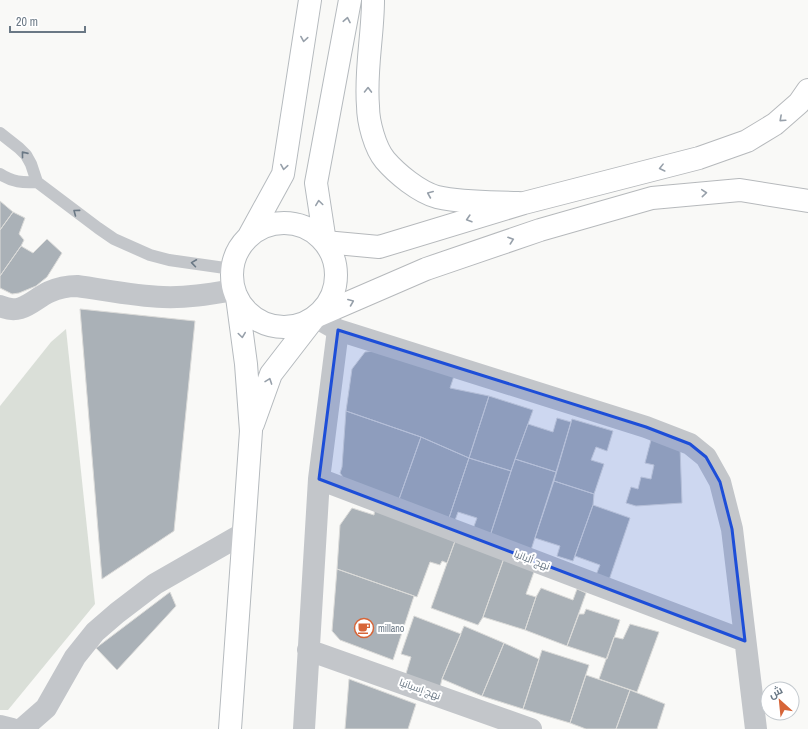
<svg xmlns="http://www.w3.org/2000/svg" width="808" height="729" viewBox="0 0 808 729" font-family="'Archivo Narrow',Cairo,sans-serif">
  <rect width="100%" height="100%" fill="#f9f9f7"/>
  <path fill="#dadfd8" d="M66 329 95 604 8 710H0V406L51 342Z"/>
  <path fill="#aab1b7" stroke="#dbdbd9" d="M0 201 13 212 0 230Z
    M13 212 25 218 19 234 24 240 21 246 0 276V230Z
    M47 239 62 253 47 277 36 286 19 293 12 294 0 288V276L21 246 33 253Z
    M80 309 195 321 174 531 102 579Z
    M382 350 456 370 450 388 489 396 469 458 421 437 346 411 352 369 365 352Z
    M489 396 533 410 511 471 469 458Z
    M346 411 421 437 398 502 348 484 340 473 342 467Z
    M557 418 571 422 556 472 515 459 528 424 553 432Z
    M572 419 613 431 607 451 596 447 591 460 604 464 594 494 554 481Z
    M421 437 469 458 447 524 398 502Z
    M651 440 680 447 682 503 636 506 626 503 631 487 638 489 641 477 651 479 654 465 645 463Z
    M469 458 511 471 490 536 473 529 477 518 458 512 453 526 447 524Z
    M515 459 556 472 531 550 490 536Z
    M554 481 594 494 593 505 573 561 557 556 560 546 535 538Z
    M593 505 630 518 609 580 596 575 600 565 575 556Z
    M375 506 455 541 447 563 442 561 440 565 430 562 417 597 337 569 340 525 352 508 374 515Z
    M455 541 504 558 483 617 478 625 431 608Z
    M504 558 535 569 526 594 536 597 525 630 483 617Z
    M337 569 414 596 393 660 340 640 332 631Z
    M541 588 573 600 577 589 586 593 567 646 525 630 536 597Z
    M170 592 176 606 117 670 96 648Z
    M586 609 620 620 607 659 567 646 579 614H584Z
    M414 616 461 634 442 679 439 691 405 677 411 657 401 654Z
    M630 624 659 632 637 692 599 679 614 637 623 639Z
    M464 626 504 643 482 696 442 679Z
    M504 643 539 659 523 709 482 696Z
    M542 650 589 665 570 723 523 709Z
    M586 675 630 690 616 729H586L570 723Z
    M349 679 416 704 408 729H345Z
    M630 690 665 704 657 729H616Z"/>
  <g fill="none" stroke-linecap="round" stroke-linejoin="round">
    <defs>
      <path id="secondary" d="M373 0C373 35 365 70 368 106 368 122 375 148 385 160 397 174 419 192 437 197 463 203 491 202 518 203
        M232 275a52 52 0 1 1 104 0a52 52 0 1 1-104 0Z
        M249 236 283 174 310 0
        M325 242 316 183 350 0
        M253 424 271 374 315 317
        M230 729 251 431 246 364 237 297"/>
      <path id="trunk" d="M325 242 379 247 524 203 699 158 747 141 775 124 799 103 808 90
        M315 317 426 269 540 230 652 198 740 190 808 201"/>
    </defs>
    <use href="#secondary" stroke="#b5babe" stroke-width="24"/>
    <use href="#trunk" stroke="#b6b9bc" stroke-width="24"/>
    <path stroke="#c3c6ca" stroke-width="12" d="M0 133 19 148 26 155 31 164 37 182 98 228 114 239 150 255 169 260 232 269
      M0 174C12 182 23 183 37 182"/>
    <path stroke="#c3c6ca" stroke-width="22" d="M0 306C22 316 32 300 49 292 58 288 67 286 77 286 106 290 134 296 163 297 187 298 210 294 234 290
      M315 317 338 330 646 427 690 444 706 457 720 482 732 529 756 729
      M319 479 745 641
      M308 650 531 729
      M0 726 12 729
      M22 729 46 708 75 657 95 632 117 613 155 584 244 533
      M304 729 319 479 338 330"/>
    <use href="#secondary" stroke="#fff" stroke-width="22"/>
    <use href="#trunk" stroke="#fff" stroke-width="22"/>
  </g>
  <defs><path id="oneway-chevron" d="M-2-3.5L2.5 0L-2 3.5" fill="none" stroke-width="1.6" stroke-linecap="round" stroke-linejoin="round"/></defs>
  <g stroke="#97a0aa">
    <use href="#oneway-chevron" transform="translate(347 20) rotate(-79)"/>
    <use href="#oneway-chevron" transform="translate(304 39) rotate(99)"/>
    <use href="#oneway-chevron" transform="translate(368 90) rotate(-89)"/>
    <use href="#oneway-chevron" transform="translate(782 119) rotate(138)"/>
    <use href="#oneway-chevron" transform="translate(284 167) rotate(99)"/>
    <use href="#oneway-chevron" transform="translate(662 168) rotate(166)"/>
    <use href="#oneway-chevron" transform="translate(704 193) rotate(-5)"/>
    <use href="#oneway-chevron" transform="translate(430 194) rotate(-157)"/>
    <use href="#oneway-chevron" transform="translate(319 203) rotate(-98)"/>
    <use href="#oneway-chevron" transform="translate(469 219) rotate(163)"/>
    <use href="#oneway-chevron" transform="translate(511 240) rotate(-19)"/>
    <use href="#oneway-chevron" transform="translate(351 302) rotate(-22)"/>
    <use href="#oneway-chevron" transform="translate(242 335) rotate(82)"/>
    <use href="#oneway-chevron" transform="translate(269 381) rotate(-70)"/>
  </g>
  <g stroke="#6a7885">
    <use href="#oneway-chevron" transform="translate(24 154) rotate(-129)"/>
    <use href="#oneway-chevron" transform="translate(76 212) rotate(-143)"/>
    <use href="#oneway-chevron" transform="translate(194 263) rotate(-172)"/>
  </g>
  <path fill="#1d4ed8" fill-opacity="0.2" stroke="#1d4ed8" stroke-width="3" stroke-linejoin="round" d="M338 330 646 427 690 444 706 457 720 482 732 529 745 641 319 479Z"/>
  <defs>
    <symbol id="cafe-ring" viewBox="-11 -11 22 22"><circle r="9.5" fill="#fff" stroke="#d76538" stroke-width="1.5"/><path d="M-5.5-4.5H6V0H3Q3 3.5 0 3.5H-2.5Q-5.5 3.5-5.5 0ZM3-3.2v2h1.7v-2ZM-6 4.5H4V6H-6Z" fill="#d76538"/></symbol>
  </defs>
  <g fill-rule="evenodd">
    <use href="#cafe-ring" x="353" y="617" width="22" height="22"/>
  </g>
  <g text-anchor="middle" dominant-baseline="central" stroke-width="4" stroke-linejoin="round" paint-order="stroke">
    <g font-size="10" fill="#6a7885" stroke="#fff">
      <text transform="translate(532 560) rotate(21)">نهج ألبانيا</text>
      <text transform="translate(420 689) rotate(20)">نهج إسبانيا</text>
    </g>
    <g font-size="10" fill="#6a7885" stroke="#fff" text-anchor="start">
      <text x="378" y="628">millano</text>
    </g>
  </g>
  <g transform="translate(780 701) rotate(333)"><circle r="19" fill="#ffffff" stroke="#c3c9ce"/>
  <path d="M0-3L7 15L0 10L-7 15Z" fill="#d76538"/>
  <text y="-6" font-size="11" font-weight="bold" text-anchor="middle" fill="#6a7885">ش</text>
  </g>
  <path d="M10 26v6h75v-6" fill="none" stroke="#6a7885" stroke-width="2"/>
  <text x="16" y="26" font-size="12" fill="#6a7885" stroke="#ffffff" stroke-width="3" paint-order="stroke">20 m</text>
</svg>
